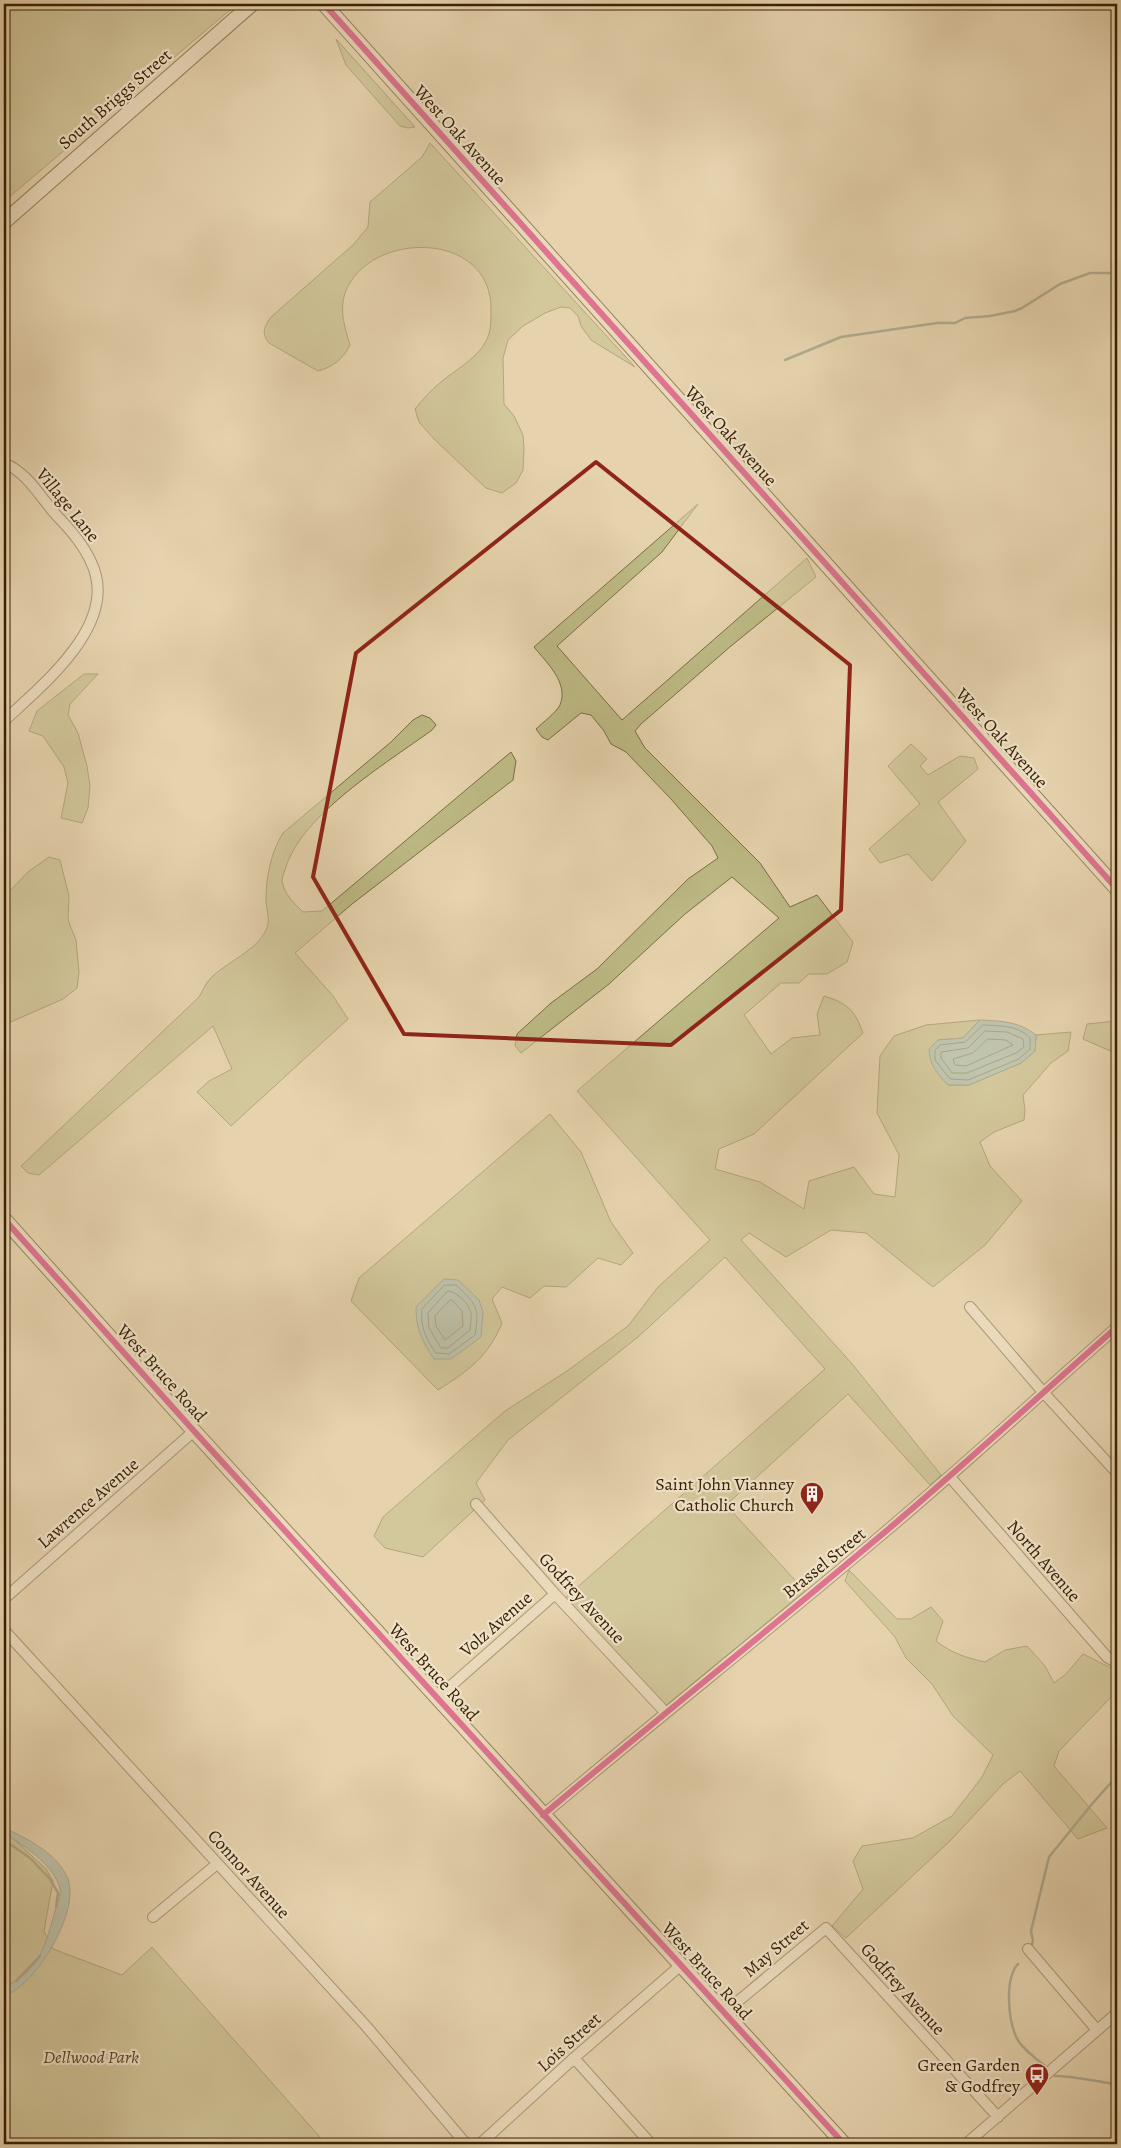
<svg xmlns="http://www.w3.org/2000/svg" width="1121" height="2148" viewBox="0 0 1121 2148" font-family="Alegreya,serif">
  <rect width="100%" height="100%" fill="#e6d3ae"/>
  <filter id="stains"><feTurbulence type="fractalNoise" baseFrequency=".004" numOctaves="4"/><feColorMatrix values="0 0 0 0 .2 0 0 0 0 .09 0 0 0 0 .02 0 0 0 .5 -.17"/></filter>
  <radialGradient id="worn" r=".72"><stop offset=".6" stop-color="#630" stop-opacity="0"/><stop offset="1" stop-color="#630" stop-opacity=".3"/></radialGradient>
  <path fill="#bdba85" stroke="#7b6e42" d="M4 4H237L8 198 4 193Z
    M336 39 415 127 408 128 400 126 346 65Z
    M430 143 635 367 591 340 581 326 578 316 570 308 561 307 545 313 523 326 508 340 503 358 504 404 514 416 523 435 524 448 523 470 516 483 502 493 486 488 435 440 419 422 415 409C423 399 431 390 441 382 455 370 478 358 486 341 491 332 491 322 491 311 493 229 368 230 345 293 339 311 345 328 350 345 343 359 333 367 318 371L269 343C261 333 264 327 271 317L354 244 368 227 370 202 422 157Z
    M698 504 662 552 557 646 622 720 807 558 816 577 731 646 641 724 635 731 645 748 760 863 790 907 817 895 853 942 847 962 827 974H809L799 983H781L744 1015 771 1054 792 1038 820 1035 817 1014 824 996C847 1003 855 1010 863 1033L754 1134 719 1149 715 1169 760 1182 804 1209 809 1181 854 1167 874 1194 895 1197 899 1155 877 1113 880 1056 894 1036 926 1025 980 1020 963 1038 938 1040 941 1078 948 1085H969L1021 1063 1035 1051 1036 1035 1071 1032 1068 1051 1051 1063 1023 1095 1025 1110 1024 1120 994 1132 980 1142 990 1166 1022 1201 985 1245 933 1287 866 1233 831 1230 786 1257 749 1233 741 1240 853 1365 941 1475 930 1485 848 1394 726 1505 805 1591 664 1707 565 1598 825 1369 725 1257 638 1337 508 1440 476 1483 485 1500 423 1557 385 1548 374 1536 383 1517 505 1411 567 1371 628 1326 658 1287 710 1240 577 1091 779 918 732 877 685 914 609 984 521 1053 515 1046 517 1034 551 1003 597 969 688 879 718 858 712 846 671 799 626 752 611 744 604 731 591 715 581 713 548 740 542 737 536 729C542 723 556 713 560 705 569 683 547 663 534 647Z
    M84 674H98L70 704 68 715 78 733 87 766 90 786 88 808 82 823 61 818 68 783 64 767 43 736 29 731 37 711Z
    M422 715 430 718 436 725 432 730C387 763 300 815 285 870 284 873 282 877 282 881 284 894 294 903 303 912L322 911 511 752 516 761 513 780 352 904 295 953 333 996 348 1019 231 1126 197 1092 209 1081 232 1069 213 1026 39 1175 28 1173 21 1166 199 997C202 992 205 985 209 980 224 963 257 951 266 930 271 920 266 910 266 899 266 877 271 852 283 833L391 742 413 720Z
    M911 744 927 759 920 766 928 775 960 756 974 758 978 769 938 802 966 841 932 881 908 854 880 863 869 849 920 804 888 766Z
    M49 857 60 860 69 896 68 920 76 940 79 972 77 988 63 999 4 1025V897L28 872Z
    M1117 1021V1054L1083 1039 1087 1024Z
    M550 1114 581 1152 611 1222 633 1253 621 1265 598 1258 566 1287 544 1286 530 1298 502 1287 492 1299 502 1323C488 1357 468 1371 438 1390L351 1301 359 1278Z
    M849 1570 897 1619H911L931 1607 943 1621 936 1641C951 1653 967 1658 985 1662L1005 1650 1027 1646 1045 1666 1054 1683 1066 1674 1083 1654 1117 1671V1691L1059 1751 1054 1766 1107 1828 1078 1839 1020 1771 1003 1784 951 1840 846 1938 832 1926 863 1889 853 1861 862 1846 913 1838 952 1816 982 1777 993 1755 953 1716 932 1684 906 1658 895 1637 845 1581Z
    M4 1830 46 1869 53 1881 44 1931 53 1949 122 1975 152 1947 326 2144H4Z"/>
  <path fill="#96b7af" stroke="#717b69" d="M980 1020C1001 1021 1018 1021 1036 1035L1035 1051 1021 1063 969 1085H948C936 1073 930 1065 929 1049L938 1040 963 1038Z
    M444 1279 458 1280 479 1300 483 1312 481 1337 451 1359H434C422 1341 416 1329 416 1307Z
    M4 1828C27 1838 58 1854 68 1879 80 1912 36 1985 4 1996V1988C40 1968 43 1952 54 1915 56 1905 63 1895 59 1885 50 1862 23 1845 4 1833Z"/>
  <g fill="none" stroke-linecap="round" stroke-linejoin="round">
    <path stroke="#686c58" stroke-width="1" d="M983 1025C1000 1026 1018 1025 1030 1038V1049L1019 1059 968 1080 950 1079 935 1060V1050L940 1045 965 1042Z
      M985 1031 1007 1032 1023 1039 1024 1047 1016 1053 967 1073H952L941 1058V1052L968 1048Z
      M988 1039 1006 1040 1013 1045 966 1066 955 1065 953 1059 973 1053Z
      M445 1285H456C476 1304 480 1307 475 1335L449 1354 436 1353C426 1339 420 1327 422 1309Z
      M448 1291C456 1291 470 1304 471 1313 472 1318 470 1325 470 1330L448 1348H441L429 1328 428 1313Z
      M452 1300 462 1311 463 1326 445 1340 436 1326 435 1316 449 1301Z"/>
    <path stroke="#717b69" stroke-width="2.5" d="M785 360 841 337 937 323H955L965 318 990 316 1015 311 1022 308 1060 284 1090 273H1117
      M1117 1517 1114 1530 1115 1562 1117 1565
      M4 1840 30 1858 50 1879 58 1893 56 1907
      M1031 1947 1033 1941 1031 1931 1049 1857 1092 1804 1117 1776
      M1018 1964C1004 1979 1008 2025 1019 2042 1026 2051 1036 2059 1045 2066
      M16 1981 40 1956
      M1055 2076C1076 2076 1096 2082 1117 2084"/>
    <defs>
      <path id="street" d="M4 463C28 473 40 497 57 516 71 530 83 544 91 562 121 623 43 684 4 721
        M970 1307 1043 1392 1117 1473
        M950 1477 1107 1657 1117 1663
        M476 1504 555 1594 665 1712
        M4 1599 194 1431
        M4 1630 366 2026 466 2144
        M437 1698 555 1594
        M543 1815C652 1723 764 1634 873 1542 956 1473 1035 1399 1117 1327
        M153 1917 217 1864
        M1028 1949 1097 2030
        M724 2013 826 1928 998 2117
        M574 2058 651 2144
        M480 2144 574 2058 681 1965
        M966 2144 1117 2013"/>
      <path id="secondary" d="M324 4 1117 889
        M4 222 252 4
        M4 1219 194 1431 844 2144"/>
    </defs>
    <use href="#street" stroke="#644e2c" stroke-width="12"/>
    <use href="#secondary" stroke="#392100" stroke-width="16"/>
    <use href="#street" stroke="#efe2ca" stroke-width="10"/>
    <use href="#secondary" stroke="#efe2ca" stroke-width="14"/>
    <defs>
      <path id="cycleway" d="M324 4 1117 889
        M4 1219 194 1431 844 2144
        M543 1815C652 1723 764 1634 873 1542 956 1473 1035 1399 1117 1327"/>
    </defs>
    <use href="#cycleway" stroke="#efe2ca" stroke-width="9"/>
    <use href="#cycleway" stroke="#d6006c" stroke-width="6"/>
  </g>
  <path d="M0 0H1121V2148H0ZM596 462 850 665 841 910 671 1045 404 1034 313 877 356 653Z" fill="#e6d3ae" fill-opacity=".55" fill-rule="evenodd"/>
  <path fill="none" stroke="#8f2418" stroke-width="4" stroke-linejoin="round" d="M596 462 850 665 841 910 671 1045 404 1034 313 877 356 653Z"/>
  <defs>
    <symbol id="building-pin" viewBox="-11 -11 22 30"><path d="M0 17L-7.5 6A9.5 9.5 0 1 1 7.5 6Z" fill="#8f2418" stroke="#efe2ca"/><path d="M-4-6H4V6H1V3H-1V6H-4ZM-2.5-4.3h1.7v1.8h-1.7ZM.8-4.3h1.7v1.8H.8ZM-2.5-1h1.7V.8h-1.7ZM.8-1h1.7V.8H.8Z" fill="#fff"/></symbol>
    <symbol id="bus-pin" viewBox="-11 -11 22 30"><path d="M0 17L-7.5 6A9.5 9.5 0 1 1 7.5 6Z" fill="#8f2418" stroke="#efe2ca"/><path d="M-5-6H5V4H4V6H2V4H-2V6H-4V4H-5ZM-3.5-4V0h7V-4ZM-3.5 1.2v1.5H-2V1.2ZM2 1.2v1.5H3.5V1.2Z" fill="#fff"/></symbol>
  </defs>
  <g fill-rule="evenodd">
    <use href="#building-pin" x="798" y="1480" width="28" height="38"/>
    <use href="#bus-pin" x="1023" y="2061" width="28" height="38"/>
  </g>
  <g text-anchor="middle" dominant-baseline="central" stroke-width="4.5" stroke-linejoin="round" paint-order="stroke">
    <g font-size="18" fill="#392100" stroke="#efe2ca">
      <text transform="translate(115 99) rotate(-41)">South Briggs Street</text>
      <text transform="translate(460 135) rotate(48)">West Oak Avenue</text>
      <text transform="translate(731 436) rotate(48)">West Oak Avenue</text>
      <text transform="translate(68 505) rotate(51)">Village Lane</text>
      <text transform="translate(1002 738) rotate(48)">West Oak Avenue</text>
      <text transform="translate(162 1373) rotate(48)">West Bruce Road</text>
      <text transform="translate(88 1503) rotate(-41)">Lawrence Avenue</text>
      <text transform="translate(1044 1561) rotate(49)">North Avenue</text>
      <text transform="translate(824 1563) rotate(-39)">Brassel Street</text>
      <text transform="translate(582 1598) rotate(47)">Godfrey Avenue</text>
      <text transform="translate(496 1624) rotate(-41)">Volz Avenue</text>
      <text transform="translate(434 1672) rotate(48)">West Bruce Road</text>
      <text transform="translate(249 1874) rotate(48)">Connor Avenue</text>
      <text transform="translate(776 1948) rotate(-40)">May Street</text>
      <text transform="translate(707 1971) rotate(48)">West Bruce Road</text>
      <text transform="translate(903 1989) rotate(48)">Godfrey Avenue</text>
      <text transform="translate(569 2042) rotate(-42)">Lois Street</text>
    </g>
    <g font-size="18" fill="#392100" stroke="#efe2ca" text-anchor="end">
      <text x="794" y="1484">Saint John Vianney<tspan x="794" dy="21">Catholic Church</tspan></text>
      <text x="1020" y="2065">Green Garden<tspan x="1020" dy="21">&amp; Godfrey</tspan></text>
    </g>
    <g font-size="18" font-style="italic" fill="#5a4721" stroke="#efe2ca">
      <text x="91" y="2057">Dellwood Park</text>
    </g>
  </g>
  <rect width="1121" height="2148" fill="none" stroke="#e6d3ae" stroke-width="20"/>
  <rect x="5" y="5" width="1111" height="2138" fill="none" stroke="#392100" stroke-width="2.5"/>
  <rect x="10" y="10" width="1101" height="2128" fill="none" stroke="#392100"/>
  <rect width="100%" height="100%" filter="url(#stains)"/>
  <rect width="100%" height="100%" fill="url(#worn)"/>
</svg>
